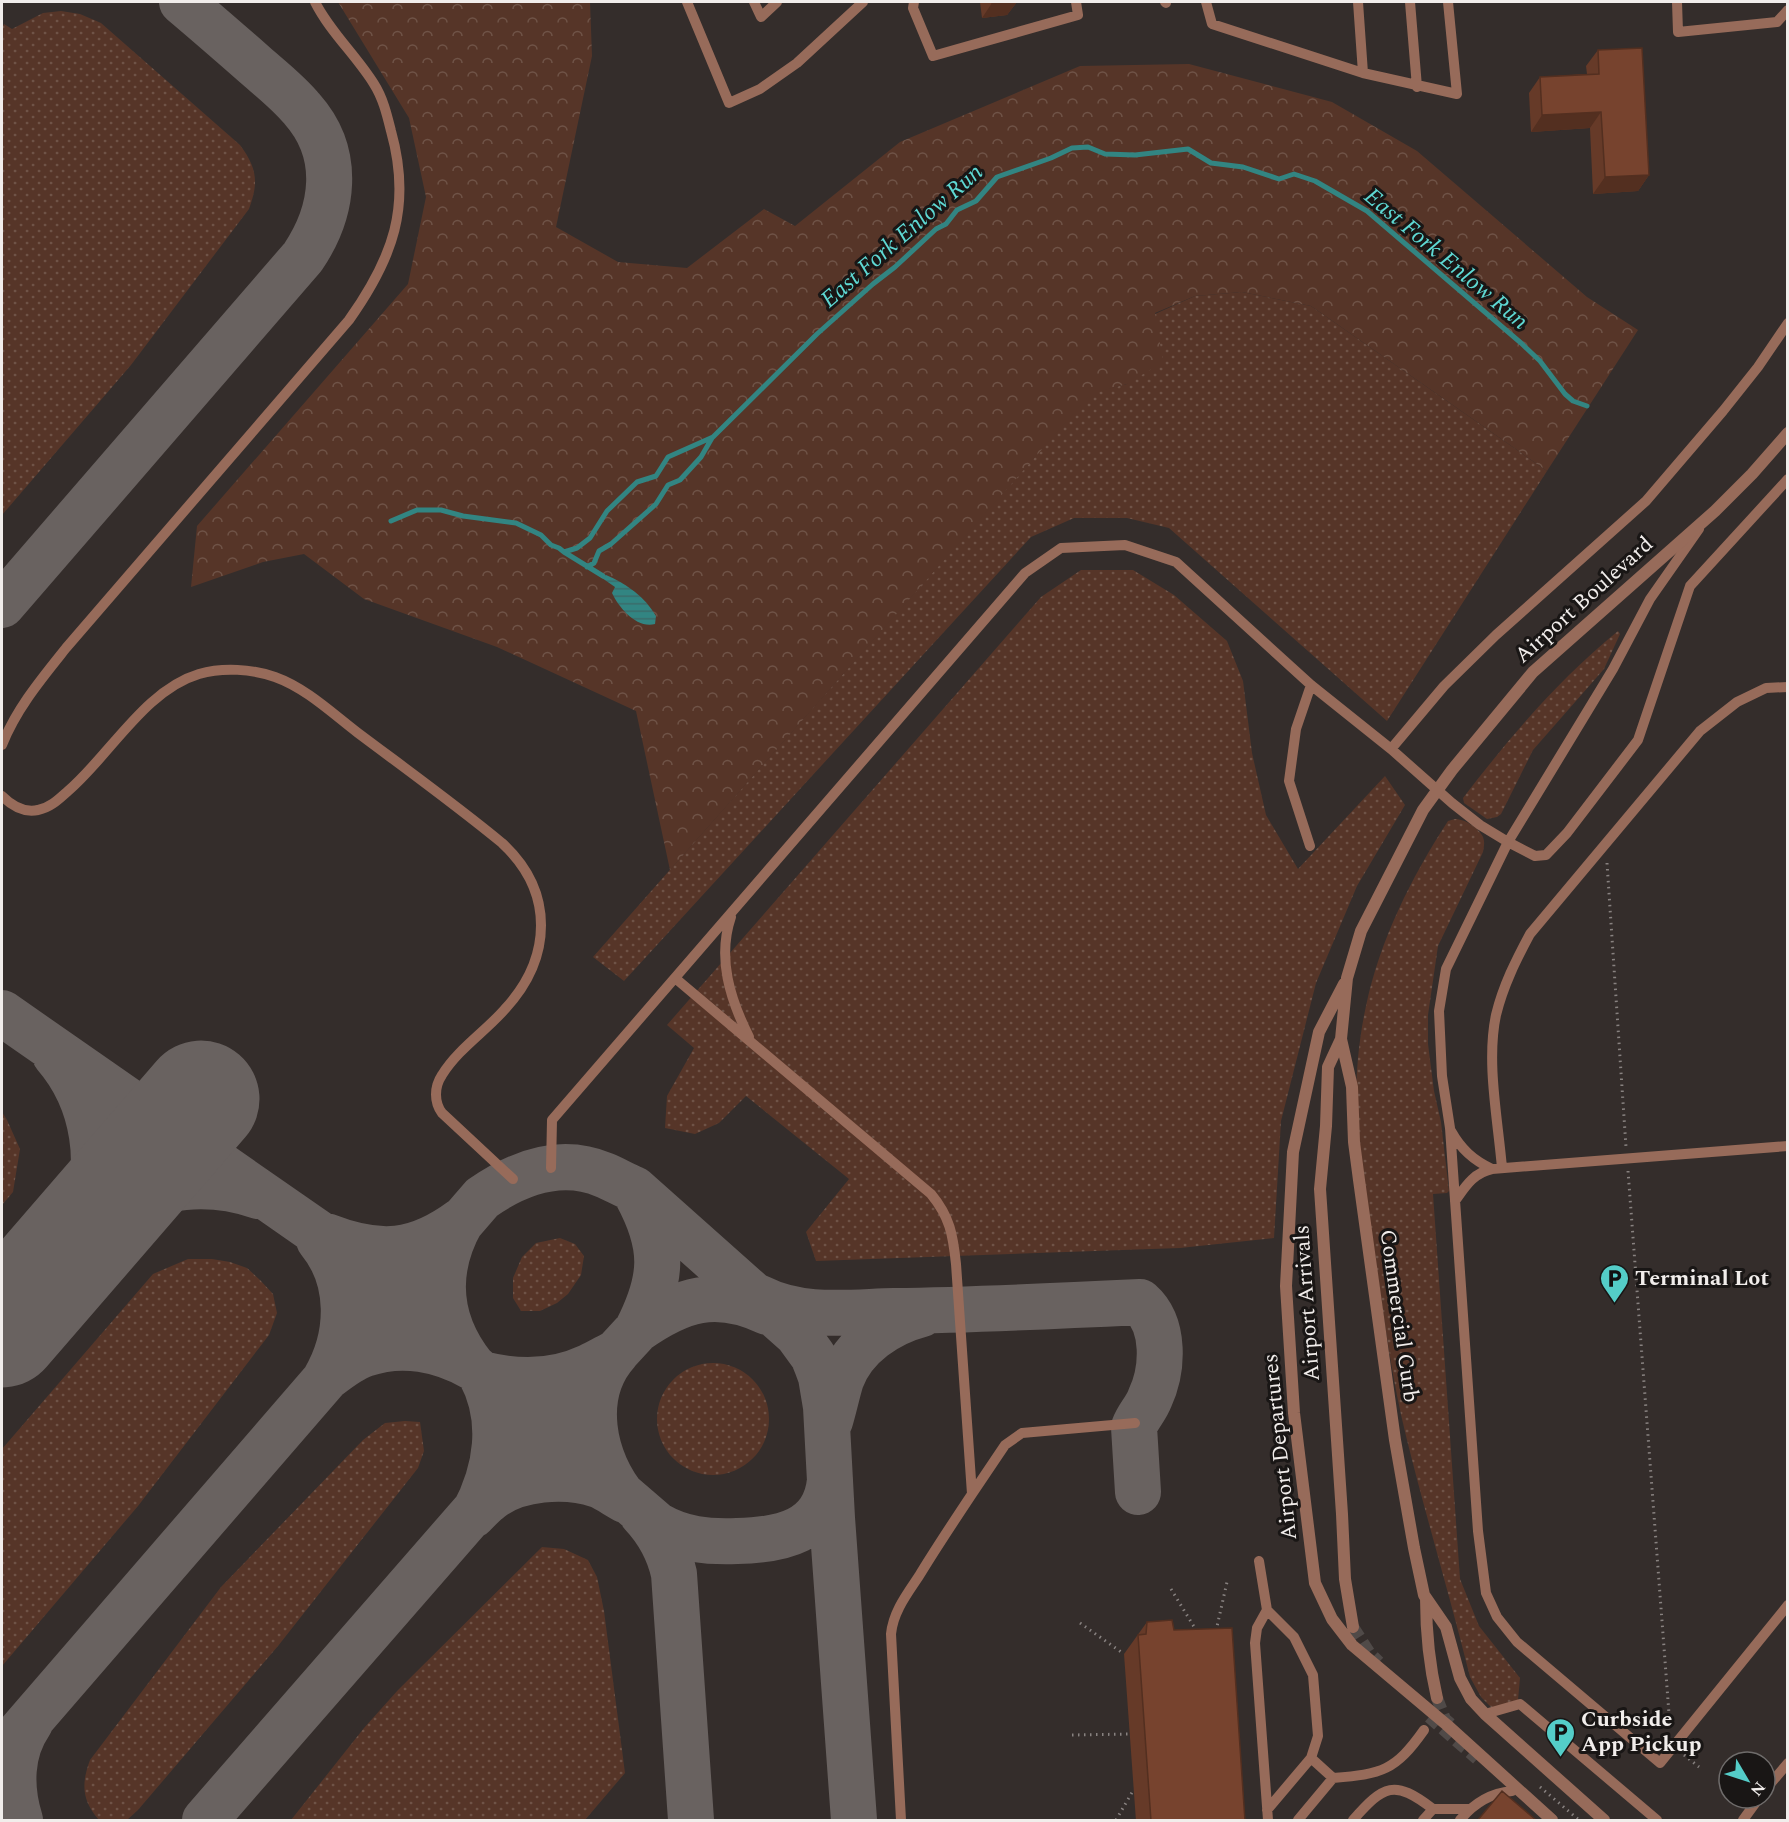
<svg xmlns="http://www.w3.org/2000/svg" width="1789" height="1822" viewBox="0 0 1789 1822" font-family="Spectral,serif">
  <defs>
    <pattern id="grass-dots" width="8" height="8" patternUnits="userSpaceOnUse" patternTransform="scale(1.5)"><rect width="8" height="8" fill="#563528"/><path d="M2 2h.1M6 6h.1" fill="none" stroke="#6f5347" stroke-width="1.8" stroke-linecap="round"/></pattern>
    <pattern id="forest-crowns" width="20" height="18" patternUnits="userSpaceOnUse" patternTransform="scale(1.5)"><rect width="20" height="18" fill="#563528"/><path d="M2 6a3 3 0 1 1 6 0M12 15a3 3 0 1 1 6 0" fill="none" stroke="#6f5347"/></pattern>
    <pattern id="water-rules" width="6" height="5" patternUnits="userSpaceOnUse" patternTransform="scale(1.5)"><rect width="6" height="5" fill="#328582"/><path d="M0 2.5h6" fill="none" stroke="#3b6c6a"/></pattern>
  </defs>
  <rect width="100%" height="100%" fill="#342d2b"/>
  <path fill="url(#grass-dots)" d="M61 11 80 14 101 23 240 145C257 168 259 182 249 209L131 365 2 515V27L4 24 12 29 43 13Z
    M1242 292 1311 306 1547 471 1387 721 1169 528 1127 518H1074L1031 537 624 981 593 957 1091 393 1127 384 1155 314 1195 296Z
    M1081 570H1133L1174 595 1227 641 1243 681 1252 753 1266 815 1298 869 1385 776 1405 805 1357 886 1316 983 1281 1121 1274 1238 1180 1248 816 1261 806 1232 849 1179 746 1096 719 1123 695 1134 665 1128 667 1096 694 1048 667 1025 1041 597Z
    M1618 631 1620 634 1604 669 1533 750 1501 814 1497 817 1487 819 1464 803 1463 798C1510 737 1558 680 1618 631Z
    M1455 819C1465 819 1479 828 1483 837 1485 842 1484 847 1483 852L1438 946 1428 1015V1044L1434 1091 1441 1122 1449 1191 1447 1193 1433 1194 1460 1579 1479 1626 1520 1678 1518 1700 1492 1708 1481 1697 1470 1677C1450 1596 1426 1517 1406 1436 1391 1375 1383 1311 1374 1249 1368 1215 1361 1180 1358 1146 1354 1099 1356 1052 1366 1006 1380 940 1411 878 1448 821Z
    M2 1112 7 1120 20 1149 13 1192 2 1205Z
    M560 1238 575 1244 584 1256 581 1275 568 1294 557 1303 540 1311H521L513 1298V1278L522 1257 536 1243Z
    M188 1259H212L230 1262 247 1268 260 1280 273 1294 277 1313 269 1335 138 1506 2 1666V1449L153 1274Z
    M657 1419a56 56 0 1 1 112 0a56 56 0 1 1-112 0Z
    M405 1421 420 1422 424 1451 418 1468 278 1646 138 1810 127 1820H99C82 1801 81 1784 90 1760L221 1587 363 1440 385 1423Z
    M542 1547 564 1549 588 1560 597 1577 604 1611 625 1773 585 1820H291L364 1728 398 1690Z"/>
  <path fill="url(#forest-crowns)" d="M338 2H590L592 56 556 227 618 262 687 268 764 209 795 226 900 142 1080 66 1189 64 1332 102 1417 151 1587 297 1638 330 1547 471 1311 306 1242 292 1195 296 1155 313 1163 362 1127 384 1091 394 670 870 636 711 497 647 364 599 304 554 263 562 191 587 197 526 408 284 426 197 409 118Z"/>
  <path fill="url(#water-rules)" d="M606 575C627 584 645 597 656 616L655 624C637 629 619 608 612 593L615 587 602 578Z"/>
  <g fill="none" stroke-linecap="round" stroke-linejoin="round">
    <path stroke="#328582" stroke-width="5" d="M391 521 417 510H441L463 516 516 523 541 535 551 545 559 548 564 552 577 548 590 538 607 511 637 482 656 476 668 457 713 437 817 334 873 284 895 267 936 229 946 224 957 210 976 201 997 177 1051 158 1072 148 1088 147 1105 154 1135 155 1188 149 1211 163 1243 167 1279 179 1294 174 1315 181 1367 211 1521 343 1540 361 1565 394 1573 401 1587 406
      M564 552 603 576
      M587 567 594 563 599 551 611 544 656 504 668 485 680 480 701 457 712 438"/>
    <path stroke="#696260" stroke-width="46" d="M2 605 303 257C334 211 342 154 302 109 288 92 271 79 255 65 231 44 207 23 182 2
      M2 1013 318 1233 657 1525C683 1540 707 1542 737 1541 781 1540 825 1532 830 1480
      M637 1195C665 1247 663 1279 637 1330 681 1299 716 1288 767 1312
      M319 1240C352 1280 350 1336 325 1379 337 1370 350 1359 365 1354 402 1341 441 1349 474 1368 437 1322 433 1271 462 1220 416 1254 380 1257 326 1236
      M72 1248C86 1236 99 1223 115 1212 157 1183 211 1180 258 1196
      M50 1274C60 1257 72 1241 80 1223 106 1168 94 1100 55 1055
      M760 1298C801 1319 849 1312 894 1311 976 1310 1058 1306 1140 1302 1166 1325 1163 1370 1150 1398 1146 1409 1138 1416 1134 1427L1138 1492
      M480 1373C505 1419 497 1471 473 1515 478 1510 484 1503 490 1499 517 1477 566 1474 598 1485 608 1489 617 1496 627 1501 592 1461 579 1394 617 1352 607 1357 598 1363 588 1367 554 1383 518 1383 482 1374
      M830 1421C834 1408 837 1393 841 1380 854 1345 888 1323 922 1314
      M642 1514C658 1531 669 1551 674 1574L691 1820
      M2 1753 482 1198C518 1173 561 1157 604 1175 614 1179 624 1185 634 1189L797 1334 813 1356 817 1366 821 1377 826 1407 832 1518 854 1820
      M20 1820C10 1788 10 1752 30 1723
      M205 1820 545 1430 637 1330"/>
    <path stroke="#696260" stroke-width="117" d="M2 1329 201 1099"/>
    <path stroke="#504a48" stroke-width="12" stroke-dasharray="12 6" stroke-linecap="butt" d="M1353 1627 1369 1652 1379 1662
      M1437 1698 1445 1719 1452 1725
      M1429 1717 1477 1759"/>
    <path stroke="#888280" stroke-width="3" stroke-dasharray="1.5 4.5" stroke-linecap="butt" d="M1607 863 1626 1147
      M1628 1171 1670 1727
      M1171 1589 1196 1630
      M1080 1623 1124 1654
      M1216 1631 1227 1582
      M1072 1735 1130 1734
      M1684 1755 1699 1767
      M1540 1787 1579 1820
      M1116 1820 1134 1789"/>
    <path stroke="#976b5a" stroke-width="10" d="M687 2 729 103 760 89 797 63 863 2
      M754 2 761 17 777 2
      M914 2 913 8 933 56 1078 15 1076 2
      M1165 2 1166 3
      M1206 2 1212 24 1363 73
      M1358 2 1363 73 1457 94 1448 2
      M1410 2 1417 87
      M1677 2 1678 32 1777 22 1788 10
      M1699 529 1650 599 1613 669 1508 842 1446 969 1439 1011 1442 1076 1450 1128 1478 1531 1486 1593 1497 1617 1517 1642 1660 1763 1788 1605
      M2 745C16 709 42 678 66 648L349 320C393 258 412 206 391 131 387 115 383 98 374 84 356 55 330 32 315 2
      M1391 749 1444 686 1496 635 1646 501 1723 411 1758 367 1788 323
      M2 796C11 805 24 813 38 810 50 808 59 799 68 791 110 755 145 690 199 674 223 667 252 669 275 677 306 688 333 714 358 733 406 769 456 805 502 843 555 892 552 958 505 1009 486 1031 458 1049 442 1075 434 1087 434 1102 442 1113L513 1179
      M1310 846 1289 781 1296 729 1311 685
      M731 917C717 958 730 999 749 1037
      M675 978 931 1194C950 1217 953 1235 956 1264L972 1494 1005 1445 1022 1433 1135 1423
      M1451 1131C1461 1149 1473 1160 1492 1169
      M551 1168 552 1120 1025 573 1061 548 1125 545 1176 562 1311 685 1391 749 1452 803 1480 825 1508 842 1535 856 1546 855 1567 833 1638 740 1690 586 1788 479
      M1502 1168C1498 1120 1486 1062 1496 1015 1503 986 1516 960 1530 934L1700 731 1737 702 1766 688 1788 687
      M1455 1201C1465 1187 1473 1173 1492 1169L1788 1146
      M1259 1561 1267 1610 1257 1628 1255 1643 1268 1820
      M1267 1610 1294 1637 1313 1675 1318 1736 1311 1758 1333 1778
      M1485 1714 1520 1704 1657 1820
      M1765 1790 1788 1763
      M1433 1809H1470
      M1267 1810 1311 1758
      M901 1820 891 1634C893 1612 907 1594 919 1576 936 1548 954 1521 972 1494
      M1298 1820 1333 1778C1382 1774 1395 1771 1424 1730
      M1353 1820C1384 1785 1394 1779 1433 1809L1423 1820
      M1460 1820C1474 1803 1490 1793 1512 1791
      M1743 1820 1759 1798"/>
    <path stroke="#976b5a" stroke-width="12" d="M1344 984 1319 1032 1293 1152 1286 1286 1294 1413 1315 1583 1332 1619 1352 1645 1447 1725 1552 1820
      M1341 1039 1352 1087 1354 1142 1359 1180 1395 1440 1414 1548 1424 1595 1446 1627 1460 1678 1471 1699 1485 1714 1604 1820
      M1426 1598C1426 1632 1429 1664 1437 1698
      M1353 1627 1345 1579 1342 1514 1320 1189 1326 1126 1328 1067 1341 1039 1347 978 1361 931 1423 810 1452 770 1533 672 1715 511 1752 474 1788 433"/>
  </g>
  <path fill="#663a28" d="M980 2H1017L1007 15 982 18Z
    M1598 50 1649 175 1638 191 1593 194 1590 128 1531 132 1529 93 1540 77 1587 74 1586 66Z
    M1147 1622 1174 1630 1245 1821H1136L1124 1654Z"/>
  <path fill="#532f20" d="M1009 2H1017L1007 15 982 18 992 3Z
    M1601 112 1590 128 1531 132 1542 115Z
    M1649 175 1638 191 1593 194 1605 177Z"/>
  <path fill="#77432e" stroke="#532f20" stroke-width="1.5" d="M992 2H1009L992 3Z
    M1642 48 1649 175 1605 177 1601 112 1542 115 1540 77 1599 74 1598 50Z
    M1172 1620 1174 1630 1232 1628 1245 1821H1151L1138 1635 1146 1634 1147 1622Z
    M1502 1791 1537 1821H1477Z"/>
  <defs>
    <symbol id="parking-pin" viewBox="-11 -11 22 30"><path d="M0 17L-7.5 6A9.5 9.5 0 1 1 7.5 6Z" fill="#54cdc8" stroke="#191615"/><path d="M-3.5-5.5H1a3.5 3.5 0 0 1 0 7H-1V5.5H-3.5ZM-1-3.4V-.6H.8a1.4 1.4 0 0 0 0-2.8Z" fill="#111"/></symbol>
  </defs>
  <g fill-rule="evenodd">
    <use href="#parking-pin" x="1598" y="1262" width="33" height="45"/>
    <use href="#parking-pin" x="1544" y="1716" width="33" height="45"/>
  </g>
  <g text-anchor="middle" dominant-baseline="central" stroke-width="6" stroke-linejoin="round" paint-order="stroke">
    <g font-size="22" fill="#f1edeb" stroke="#191615">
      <text transform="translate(1584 600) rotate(-42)">Airport Boulevard</text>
      <text transform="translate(1307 1303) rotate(-94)">Airport Arrivals</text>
      <text transform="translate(1399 1316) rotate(82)">Commercial Curb</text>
      <text transform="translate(1280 1447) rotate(-96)">Airport Departures</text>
    </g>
    <g font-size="22" font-weight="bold" fill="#f1edeb" stroke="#191615" text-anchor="start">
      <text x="1635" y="1278">Terminal Lot</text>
      <text x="1581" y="1719">Curbside<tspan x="1581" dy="25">App Pickup</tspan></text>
    </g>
    <g font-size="24" font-style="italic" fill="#5ed8d3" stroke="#191615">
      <text transform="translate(902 236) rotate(-41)">East Fork Enlow Run</text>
      <text transform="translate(1446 259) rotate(40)">East Fork Enlow Run</text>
    </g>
  </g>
  <rect width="1789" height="1822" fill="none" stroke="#f1edeb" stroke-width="6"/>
  <g transform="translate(1747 1780) rotate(129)"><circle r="28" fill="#191615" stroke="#6f6c6b" stroke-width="1.5"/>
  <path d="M0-4.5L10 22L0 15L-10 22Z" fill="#54cdc8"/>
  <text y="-9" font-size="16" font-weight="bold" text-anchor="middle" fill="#f1edeb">N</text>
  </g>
</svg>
